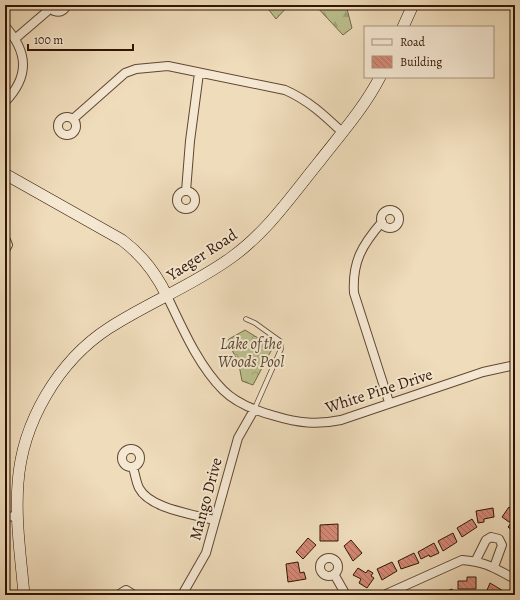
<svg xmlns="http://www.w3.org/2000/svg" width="520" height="600" viewBox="0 0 520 600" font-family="Alegreya,serif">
  <defs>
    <pattern id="grass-tufts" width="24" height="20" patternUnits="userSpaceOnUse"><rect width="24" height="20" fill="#bbc08e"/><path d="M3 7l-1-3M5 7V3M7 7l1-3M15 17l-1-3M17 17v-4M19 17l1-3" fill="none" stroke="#a1a479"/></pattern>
    <pattern id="forest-firs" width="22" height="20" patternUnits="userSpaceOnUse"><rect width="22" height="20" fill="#bbc08e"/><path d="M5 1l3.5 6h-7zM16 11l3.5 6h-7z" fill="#a1a479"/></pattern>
    <pattern id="park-crowns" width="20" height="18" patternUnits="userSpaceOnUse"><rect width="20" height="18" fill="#bbc08e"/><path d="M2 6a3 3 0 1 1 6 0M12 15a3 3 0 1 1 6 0" fill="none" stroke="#a1a479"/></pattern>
    <pattern id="building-back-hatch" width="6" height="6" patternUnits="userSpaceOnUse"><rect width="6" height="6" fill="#d48875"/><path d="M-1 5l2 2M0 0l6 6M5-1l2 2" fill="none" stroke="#ad6e5e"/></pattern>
  </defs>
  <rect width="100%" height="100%" fill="#efdcbb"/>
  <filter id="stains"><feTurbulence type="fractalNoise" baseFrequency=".005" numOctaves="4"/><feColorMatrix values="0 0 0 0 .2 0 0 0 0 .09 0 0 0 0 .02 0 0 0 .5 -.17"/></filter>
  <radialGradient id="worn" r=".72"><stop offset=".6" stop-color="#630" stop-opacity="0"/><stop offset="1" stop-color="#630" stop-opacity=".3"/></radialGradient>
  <path fill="url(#grass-tufts)" stroke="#766a48" d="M265 5H289L276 19Z"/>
  <path fill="url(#forest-firs)" stroke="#766a48" d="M315 5H346L352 28 343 35Z"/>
  <path fill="url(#park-crowns)" stroke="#766a48" d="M245 330 271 346 270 348 272 349 253 385 242 381 239 365 228 341 229 339Z"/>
  <path fill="url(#building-back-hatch)" stroke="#311503" d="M509 507 515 511 514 532 508 527 512 522H509L502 517Z
    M493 508 494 517 484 519V522L478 523 476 511Z
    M472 519 477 527 462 537 457 528Z
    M338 524V541H320V525Z
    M453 533 457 542 443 551 438 541Z
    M308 538 316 545 303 559 296 552Z
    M351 540 362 553 353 561 344 546Z
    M434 543 439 553 430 557 429 555 421 559 418 552Z
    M414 553 419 563 401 569 398 561Z
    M298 562 300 573 304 572 306 579 288 582 286 564Z
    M392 562 397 571 382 580 377 569Z
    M358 568 366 573 368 570 373 573 371 576 374 578 367 588 359 583 361 579 353 575Z
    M467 577H476V589H458V581H467Z
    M490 583 505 592 503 595H485Z
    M452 589 454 595H436Z"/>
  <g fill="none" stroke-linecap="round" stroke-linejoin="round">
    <defs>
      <path id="lane" d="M246 319 255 323 280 341 281 349 254 410"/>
      <path id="street" d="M49 5 54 11C60 13 64 11 67 5
        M5 26C28 52 30 76 5 102
        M16 38 51 8
        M58 126a9 9 0 1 1 18 0a9 9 0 1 1-18 0Z
        M73 119 125 73 136 69 168 66 285 90C308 100 324 115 342 132
        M177 200a9 9 0 1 1 18 0a9 9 0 1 1-18 0Z
        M186 191 190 141 199 73
        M381 219a9 9 0 1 1 18 0a9 9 0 1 1-18 0Z
        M382 222C362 245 352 262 354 293L389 402
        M5 238 8 245 5 250
        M167 296C182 327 198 365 223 390 237 404 256 411 275 416 298 423 317 425 341 420L483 372 515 365
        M122 458a9 9 0 1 1 18 0a9 9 0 1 1-18 0Z
        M133 467C135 474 136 482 139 488 150 509 193 514 214 520
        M5 517 17 516
        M320 567a9 9 0 1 1 18 0a9 9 0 1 1-18 0Z
        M476 560 486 540 491 537 499 539 502 545 494 567
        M334 574 346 595
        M118 595 126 590 134 595
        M182 595 206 553 238 438 254 410
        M384 595 462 560C487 562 494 568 515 579"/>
      <path id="secondary" d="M403 27 413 5
        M5 174 122 240C142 255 156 273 167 296
        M24 595C21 558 15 521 18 483 22 423 58 361 109 328 149 302 194 285 232 257 267 232 292 195 319 162 340 135 364 108 380 77"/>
    </defs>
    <use href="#lane" stroke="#604731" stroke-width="5.5"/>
    <use href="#street" stroke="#604731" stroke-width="10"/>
    <use href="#secondary" stroke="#311503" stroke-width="12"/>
    <use href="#lane" stroke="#f5e8d3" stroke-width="4"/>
    <use href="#street" stroke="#f5e8d3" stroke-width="8"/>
    <use href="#secondary" stroke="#f5e8d3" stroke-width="11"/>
  </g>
  <g text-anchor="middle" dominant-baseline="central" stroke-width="4" stroke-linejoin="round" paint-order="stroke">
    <g font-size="16" fill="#311503" stroke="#f5e8d3">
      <text transform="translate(202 255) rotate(-33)">Yaeger Road</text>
      <text transform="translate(379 391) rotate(-18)">White Pine Drive</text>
      <text transform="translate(206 499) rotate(-75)">Mango Drive</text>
    </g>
    <g font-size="16" font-style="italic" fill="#5a482d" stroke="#f5e8d3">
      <text x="251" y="344">Lake of the<tspan x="251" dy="18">Woods Pool</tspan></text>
    </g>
  </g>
  <rect width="520" height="600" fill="none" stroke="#efdcbb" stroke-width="20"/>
  <rect x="6" y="6" width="508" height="588" fill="none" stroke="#311503" stroke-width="2"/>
  <rect x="10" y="10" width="500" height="580" fill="none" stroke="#311503"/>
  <rect x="364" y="26" width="130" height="52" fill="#f5e8d3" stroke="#a79480"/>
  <rect x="372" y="39" width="20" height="6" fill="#f5e8d3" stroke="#a79480"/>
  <text x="400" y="46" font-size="12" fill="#311503">Road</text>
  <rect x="372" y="56" width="20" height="12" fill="url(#building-back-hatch)" stroke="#a79480"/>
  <text x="400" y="66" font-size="12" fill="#311503">Building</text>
  <path d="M28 44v6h105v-6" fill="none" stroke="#311503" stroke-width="2"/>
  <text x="34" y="44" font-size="12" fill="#311503" stroke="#f5e8d3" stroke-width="3" paint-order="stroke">100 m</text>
  <rect width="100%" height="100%" filter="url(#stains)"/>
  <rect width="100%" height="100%" fill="url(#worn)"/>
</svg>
